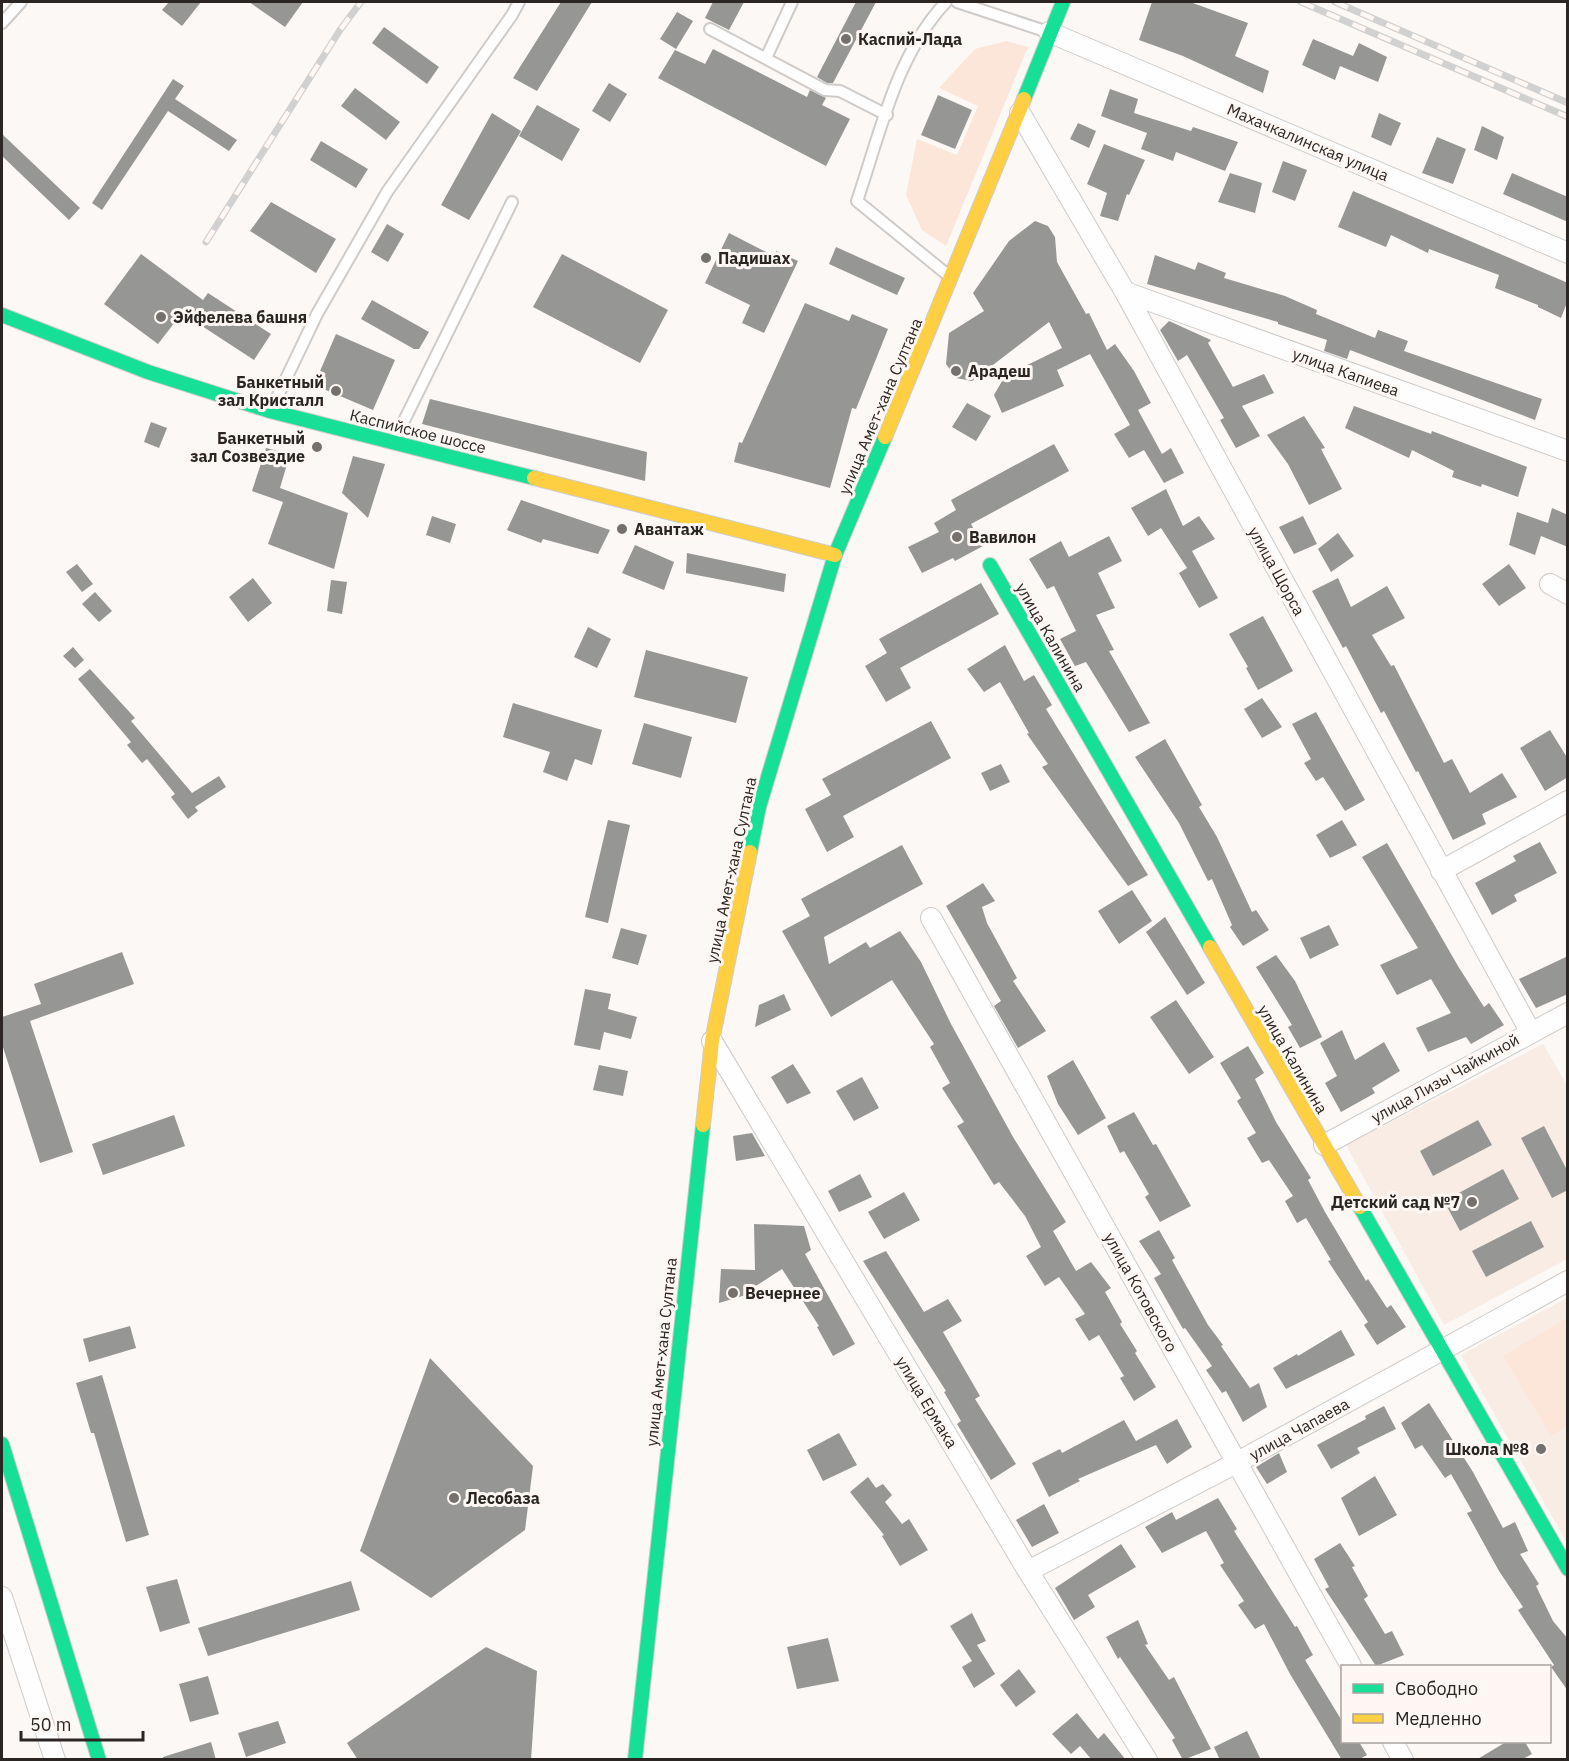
<svg xmlns="http://www.w3.org/2000/svg" width="1569" height="1761" viewBox="0 0 1569 1761" font-family="'IBM Plex Sans',sans-serif">
  <rect width="100%" height="100%" fill="#fbf8f6"/>
  <path fill="#f8ece5" d="M1543 1044 1567 1085V1259L1444 1325 1346 1145Z
    M1567 1298V1543L1461 1355Z"/>
  <path fill="#fbe6d9" d="M1007 41 1028 47 946 246 922 230 906 195 917 139 957 155 978 106 939 88 975 49Z
    M1567 1318V1426L1551 1436 1503 1356Z"/>
  <path fill="#969695" d="M169 2H201L182 26 162 10Z
    M249 2H303L285 27Z
    M561 2H592L537 91 513 78Z
    M713 2H744L729 30 705 18Z
    M856 2H876L833 83H827L817 77Z
    M1152 2H1190L1248 23 1235 56 1269 71 1263 93 1183 56 1139 40Z
    M677 12 693 21 676 49 660 39Z
    M384 27 439 67 427 84 372 43Z
    M1313 39 1353 56 1359 43 1387 57 1378 82 1340 66 1335 80 1302 65Z
    M713 49 807 97 810 90 826 98 822 105 850 119 826 166 658 78 675 50 705 64Z
    M173 79 184 86 175 99 237 140 229 151 168 111 102 210 92 203Z
    M609 83 627 94 610 122 592 111Z
    M355 88 400 122 386 140 341 106Z
    M1110 89 1138 99 1134 113 1191 131 1193 127 1238 142 1225 171 1176 152 1173 161 1141 149 1147 133 1101 116Z
    M938 95 972 110 955 149 921 135Z
    M537 105 580 129 562 161 519 136Z
    M492 113 521 131 469 220 441 205Z
    M1379 113 1401 123 1391 146 1371 137Z
    M1078 123 1096 131 1089 148 1070 139Z
    M1482 126 1504 137 1497 160 1474 150Z
    M2 134 80 208 69 220 2 156Z
    M1437 137 1466 149 1453 184 1422 173Z
    M321 141 368 169 356 188 310 160Z
    M1104 144 1145 160 1129 195 1127 194 1118 221 1100 216 1107 193 1087 184Z
    M1283 161 1307 170 1295 201 1272 192Z
    M1230 173 1262 183 1255 213 1218 202Z
    M1512 173 1568 197V222L1503 194Z
    M1353 191 1568 283V300L1561 318 1538 307V305L1495 288 1499 275 1429 249 1428 253 1391 235 1386 247 1338 227Z
    M271 202 336 239 316 273 250 231Z
    M1035 221 1048 226 1055 237 1057 262 1086 314 1089 313 1107 350 1115 344 1134 371 1151 403 1138 410 1162 454 1171 448 1184 473 1164 483 1144 450 1129 458 1114 434 1130 425 1090 354 1057 370 1064 386 1002 413 994 395 1005 376 1062 348 1049 322 972 381 956 378 946 364 949 333 984 311 973 293 1009 241Z
    M387 224 404 234 388 262 371 252Z
    M729 233 774 256 776 251 798 261 764 333 742 323 750 305 705 283Z
    M836 247 905 278 897 295 829 264Z
    M141 254 203 300 208 293 271 334 254 360 182 313 158 344 104 304Z
    M562 254 668 310 640 363 533 307Z
    M1155 255 1195 270 1198 262 1226 273 1224 278 1285 296 1317 310 1316 314 1375 338 1378 330 1408 341 1404 351 1542 399 1535 420 1350 350 1347 359 1324 351 1327 340 1278 324V322L1147 284Z
    M372 300 429 332 419 349H414L361 319Z
    M805 303 849 321 852 314 888 329 856 409 852 408 830 488 734 462 739 442 742 443Z
    M1169 321 1211 340 1208 343 1233 387 1264 374 1274 393 1242 406 1260 436 1236 448 1220 420 1224 418 1187 355 1178 361 1160 330Z
    M336 334 395 360 373 410 314 385Z
    M430 399 647 452 645 481 422 424Z
    M967 403 991 416 976 441 952 427Z
    M1354 406 1431 434 1432 431 1527 467 1518 497 1482 484 1481 487 1452 477 1454 471 1412 450 1409 458 1345 428Z
    M1304 416 1325 448 1321 449 1342 489 1309 505 1288 464 1267 435Z
    M151 422 167 428 159 448 144 442Z
    M1054 444 1069 471 971 524 983 546 955 561 953 558 922 573 908 547 939 532 934 523 956 510 951 500Z
    M266 448 290 454 280 488 348 513 334 569 268 544 283 502 252 491Z
    M353 456 385 464 368 518 342 493Z
    M1166 489 1183 526 1199 516 1215 539 1192 551 1218 598 1199 608 1179 573 1187 568 1161 528 1148 536 1131 508Z
    M521 500 610 530 598 554 543 539 541 543 507 530Z
    M1552 508 1568 515V547L1541 536 1535 555 1509 545 1517 512 1548 523Z
    M432 516 456 524 450 543 426 535Z
    M1303 516 1317 544 1294 554 1279 527Z
    M1338 533 1354 556 1331 572 1318 549Z
    M1109 536 1122 561 1098 573 1115 608 1096 615 1114 650 1109 651 1150 723 1129 732 1086 662 1075 666 1060 639 1076 631 1054 586 1047 589 1029 559 1061 541 1069 557Z
    M635 545 674 562 664 590 622 573Z
    M687 553 786 574 784 592 686 573Z
    M77 564 93 584 82 592 66 572Z
    M1509 564 1526 588 1499 606 1482 584Z
    M253 578 272 603 248 622 229 597Z
    M1338 578 1351 607 1387 586 1405 618 1372 635 1391 666 1394 665 1444 763 1452 759 1470 793 1502 773 1517 797 1482 814 1486 824 1453 840 1418 771 1416 772 1384 711 1381 713 1346 646 1343 648 1312 591Z
    M331 580 347 582 342 614 327 611Z
    M981 583 999 614 900 668 911 688 886 702 865 666 887 653 879 639Z
    M95 592 112 611 99 622 82 604Z
    M1263 616 1293 671 1258 690 1246 668 1248 667 1229 634Z
    M588 627 611 639 597 668 574 657Z
    M1005 645 1024 681 1034 675 1052 705 1046 709 1148 875 1128 886 1042 767 1048 764 1027 734 1029 733 1000 682 984 692 967 669Z
    M73 647 84 660 75 668 63 656Z
    M646 650 748 677 736 723 634 697Z
    M90 669 135 718 131 721 192 793 219 776 226 787 195 807 198 811 188 819 171 797 175 794 147 759 142 763 127 745 131 742 78 679Z
    M1262 698 1282 727 1262 738 1244 709Z
    M513 703 602 730 592 765 575 759 567 781 543 772 550 752 503 737Z
    M1316 712 1365 800 1345 811 1323 777 1316 781 1304 763 1311 759 1292 724Z
    M931 721 951 758 843 816 854 837 827 852 805 809 831 795 822 779Z
    M644 723 692 737 681 778 632 764Z
    M1550 730 1568 759V777L1545 791 1520 748Z
    M1165 739 1202 805 1199 807 1217 837 1252 912 1256 910 1269 930 1243 946 1230 927 1232 925 1212 879 1208 881 1179 823 1135 757Z
    M1001 764 1010 782 990 791 981 773Z
    M608 820 630 825 608 923 585 917Z
    M1342 820 1357 845 1330 858 1316 835Z
    M1540 842 1557 873 1514 895 1517 901 1492 915 1475 883 1516 861 1513 856Z
    M1387 843 1458 966 1484 1007 1489 1003 1504 1025 1471 1044 1466 1037 1428 1052 1416 1028 1451 1013 1431 979 1397 995 1380 965 1418 948 1362 857Z
    M902 845 923 884 824 937 829 964 866 942 870 948 900 931 921 962 951 1024 1013 1137 1066 1222 1053 1231 1076 1271 1091 1262 1111 1288 1105 1292 1122 1322 1120 1324 1137 1351 1135 1353 1156 1387 1134 1401 1120 1378 1124 1376 1099 1335 1089 1341 1075 1319 1085 1314 1059 1277 1045 1286 1026 1256 1041 1247 1025 1216 999 1182 994 1185 957 1126 964 1122 942 1088 950 1083 930 1047 934 1044 892 980 831 1017 782 931 810 916 801 899Z
    M983 883 995 901 982 907 987 923 1017 978 1013 981 1046 1031 1018 1048 994 1006 1001 1001 946 906Z
    M1132 890 1152 921 1119 944 1098 911Z
    M1165 917 1205 983 1187 995 1146 932Z
    M1329 925 1339 945 1310 959 1300 938Z
    M621 928 647 935 638 965 612 958Z
    M122 952 134 984 30 1021 73 1152 40 1163 2 1044V1017L41 1004 34 984Z
    M1276 955 1295 981 1322 1037 1300 1048 1288 1027 1292 1025 1256 967Z
    M1568 956V994L1536 1008 1519 979Z
    M585 989 611 994 608 1009 637 1017 631 1039 604 1032 600 1050 574 1045Z
    M784 994 791 1010 755 1027 759 1005Z
    M1176 1000 1214 1057 1189 1074 1150 1017Z
    M1342 1030 1355 1060 1384 1042 1400 1071 1372 1088 1375 1093 1341 1112 1325 1083 1337 1076 1320 1043Z
    M1248 1046 1264 1073 1255 1079 1276 1122 1311 1178 1308 1180 1325 1212 1366 1281 1368 1279 1387 1308 1391 1305 1406 1327 1377 1345 1364 1325 1368 1322 1328 1261 1331 1260 1306 1218 1297 1223 1285 1201 1293 1196 1269 1160 1262 1163 1247 1138 1256 1133 1237 1101 1241 1098 1220 1063Z
    M1073 1060 1106 1118 1078 1135 1058 1104 1047 1076Z
    M793 1064 811 1093 787 1104 771 1077Z
    M599 1065 628 1071 623 1096 593 1090Z
    M862 1077 879 1108 854 1121 836 1091Z
    M1134 1112 1153 1145 1156 1144 1191 1206 1160 1222 1145 1197 1149 1194 1124 1151 1120 1153 1107 1126Z
    M174 1115 185 1146 103 1175 92 1144Z
    M1478 1120 1492 1145 1433 1176 1420 1151Z
    M1544 1126 1568 1172V1190L1552 1198 1521 1138Z
    M752 1133 765 1156 736 1161 733 1136Z
    M1503 1169 1519 1199 1460 1231 1444 1201Z
    M860 1174 872 1197 839 1212 828 1191Z
    M904 1192 920 1220 884 1239 868 1212Z
    M1531 1221 1544 1247 1486 1277 1472 1251Z
    M754 1224 804 1226 811 1250 805 1254 855 1344 833 1356 817 1327 819 1326 782 1269 748 1291 749 1294 719 1303 721 1269 755 1270Z
    M1159 1230 1175 1258 1172 1260 1208 1325 1223 1345 1221 1346 1250 1388 1259 1383 1267 1407 1243 1422 1226 1391 1222 1393 1206 1370 1212 1366 1185 1328 1183 1329 1154 1278 1161 1274 1139 1241Z
    M886 1251 924 1312 948 1299 962 1321 943 1332 980 1396 975 1399 1016 1464 991 1480 957 1424 961 1421 944 1392 946 1391 863 1261Z
    M130 1326 136 1348 89 1362 83 1339Z
    M1341 1330 1355 1355 1286 1389 1273 1368 1297 1354 1298 1356Z
    M430 1358 533 1466 525 1530 431 1598 360 1551Z
    M102 1375 149 1535 126 1542 94 1433H91L76 1383Z
    M1429 1403 1473 1472 1503 1528 1515 1522 1528 1551 1520 1554 1539 1584 1536 1586 1553 1621 1568 1639V1691L1551 1667 1554 1665 1518 1610 1523 1607 1499 1571 1467 1513 1472 1511 1451 1474 1445 1478 1422 1445 1415 1449 1401 1423Z
    M1384 1406 1396 1429 1357 1448 1360 1453 1331 1469 1317 1445 1366 1419 1365 1416Z
    M1177 1419 1192 1447 1167 1464 1156 1445 1078 1479 1080 1481 1049 1497 1032 1463 1060 1449 1062 1453 1124 1420 1136 1441Z
    M839 1433 857 1465 823 1481 807 1450Z
    M1279 1453 1287 1472 1267 1484 1256 1467Z
    M1375 1476 1397 1515 1359 1536 1341 1498Z
    M868 1477 876 1488 883 1484 892 1495 885 1502 902 1524 909 1519 928 1550 900 1566 882 1536 884 1535 850 1492Z
    M1218 1498 1237 1529 1234 1531 1295 1627 1297 1626 1313 1655 1305 1660 1342 1721V1742H1359L1367 1755 1358 1760H1342L1290 1674 1264 1624 1255 1629 1238 1605 1244 1601 1220 1565 1224 1563 1206 1531 1162 1553 1145 1527 1172 1512 1176 1520Z
    M1044 1504 1059 1533 1032 1547 1016 1520Z
    M1340 1543 1355 1566 1352 1567 1368 1596 1364 1599 1385 1634 1392 1631 1404 1655 1376 1666 1325 1589 1329 1587 1314 1559Z
    M1121 1544 1136 1567 1088 1595 1095 1607 1074 1620 1055 1588Z
    M177 1579 190 1623 160 1632 146 1587Z
    M351 1581 360 1610 208 1656 198 1628Z
    M972 1613 986 1641 977 1645 995 1674 974 1688 962 1667 972 1661 950 1626Z
    M1138 1620 1148 1644 1145 1645 1169 1680 1174 1677 1211 1749 1183 1760 1172 1740 1175 1738 1120 1657 1118 1659 1106 1637Z
    M828 1638 839 1681 797 1689 787 1647Z
    M486 1647 537 1671 531 1760H358L347 1743Z
    M1019 1669 1036 1692 1016 1707 1000 1685Z
    M208 1676 219 1714 190 1722 179 1684Z
    M1077 1713 1098 1739 1104 1733 1126 1760H1092L1080 1746 1071 1754 1052 1734Z
    M278 1721 286 1743 246 1757 238 1733Z
    M1247 1731 1261 1760H1220L1214 1747Z
    M211 1742 216 1760H163V1757Z
    M1506 1742H1525L1532 1754 1521 1760H1476Z"/>
  <g fill="none" stroke-linecap="round" stroke-linejoin="round">
    <defs>
      <path id="lane" d="M946 2C896 55 880 134 857 201L949 276
        M957 2 1048 32
        M2 23 21 2
        M710 29 825 90 840 91 887 115
        M766 58 792 2
        M272 408 317 314 387 192 512 15 519 2
        M394 441 512 202"/>
      <path id="street" d="M1049 32 1568 253
        M1020 113 1125 292 1530 1031
        M1125 292 1568 451
        M1550 584 1568 594
        M1441 871 1568 801
        M931 918 1351 1666
        M712 1041 1028 1571 1147 1760
        M1324 1145 1568 1013
        M1028 1571 1236 1463 1568 1281
        M2 1597 55 1760
        M1393 1742 1403 1760"/>
      <path id="fast" d="M1024 99 1063 2
        M2 315 148 372 270 411 534 478
        M990 565 1210 947
        M750 852 759 807 835 555 885 437
        M1360 1207 1568 1569
        M2 1444 99 1760
        M635 1760 703 1125"/>
      <path id="slow" d="M885 437 1024 99
        M534 478 835 555
        M1210 947 1360 1207
        M703 1125 712 1041 750 852"/>
    </defs>
    <use href="#lane" stroke="#cecbc9" stroke-width="14"/>
    <use href="#street" stroke="#cecbc9" stroke-width="22"/>
    <use href="#fast" stroke="#cecbc9" stroke-width="16"/>
    <use href="#slow" stroke="#cecbc9" stroke-width="16"/>
    <use href="#lane" stroke="#fefefe" stroke-width="10"/>
    <use href="#street" stroke="#fefefe" stroke-width="20"/>
    <use href="#fast" stroke="#16e098" stroke-width="14"/>
    <use href="#slow" stroke="#ffcf43" stroke-width="14"/>
    <defs>
      <path id="rail" d="M1301 2 1568 117
        M1335 2 1568 103
        M206 242 340 30 361 2"/>
    </defs>
    <use href="#rail" stroke="#d2d1d1" stroke-width="7"/>
    <use href="#rail" stroke="#fef7f3" stroke-width="4.5" stroke-dasharray="14" stroke-linecap="butt"/>
  </g>
  <g fill="#74706e" stroke="#fef7f3" stroke-width="2">
    <circle cx="846" cy="39" r="6"/>
    <circle cx="706" cy="258" r="6"/>
    <circle cx="161" cy="317" r="6"/>
    <circle cx="956" cy="371" r="6"/>
    <circle cx="336" cy="391" r="6"/>
    <circle cx="317" cy="447" r="6"/>
    <circle cx="622" cy="529" r="6"/>
    <circle cx="957" cy="537" r="6"/>
    <circle cx="1472" cy="1202" r="6"/>
    <circle cx="733" cy="1293" r="6"/>
    <circle cx="1541" cy="1449" r="6"/>
    <circle cx="454" cy="1498" r="6"/>
  </g>
  <g text-anchor="middle" dominant-baseline="central" stroke-width="6" stroke-linejoin="round" paint-order="stroke">
    <g font-size="16" font-weight="bold" fill="#2b2624" stroke="#fef7f3" text-anchor="start">
      <text x="858" y="39">Каспий-Лада</text>
      <text x="718" y="258">Падишах</text>
      <text x="173" y="317">Эйфелева башня</text>
      <text x="968" y="371">Арадеш</text>
      <text x="324" y="382" text-anchor="end">Банкетный<tspan x="324" dy="18">зал Кристалл</tspan></text>
      <text x="305" y="438" text-anchor="end">Банкетный<tspan x="305" dy="18">зал Созвездие</tspan></text>
      <text x="634" y="529">Авантаж</text>
      <text x="969" y="537">Вавилон</text>
      <text x="1460" y="1202" text-anchor="end">Детский сад №7</text>
      <text x="745" y="1293">Вечернее</text>
      <text x="1529" y="1449" text-anchor="end">Школа №8</text>
      <text x="466" y="1498">Лесобаза</text>
    </g>
    <g font-size="16" fill="#2b2624" stroke="#fef7f3">
      <text transform="translate(1308 142) rotate(23)">Махачкалинская улица</text>
      <text transform="translate(1346 372) rotate(20)">улица Капиева</text>
      <text transform="translate(880 406) rotate(-67)">улица Амет-хана Султана</text>
      <text transform="translate(418 431) rotate(14)">Каспийское шоссе</text>
      <text transform="translate(1277 571) rotate(61)">улица Щорса</text>
      <text transform="translate(1051 637) rotate(60)">улица Калинина</text>
      <text transform="translate(731 870) rotate(-78)">улица Амет-хана Султана</text>
      <text transform="translate(1293 1059) rotate(60)">улица Калинина</text>
      <text transform="translate(1445 1078) rotate(-29)">улица Лизы Чайкиной</text>
      <text transform="translate(1141 1292) rotate(61)">улица Котовского</text>
      <text transform="translate(661 1352) rotate(-84)">улица Амет-хана Султана</text>
      <text transform="translate(927 1402) rotate(59)">улица Ермака</text>
      <text transform="translate(1299 1429) rotate(-29)">улица Чапаева</text>
    </g>
  </g>
  <rect width="1569" height="1761" fill="none" stroke="#2b2624" stroke-width="6"/>
  <rect x="1341" y="1665" width="210" height="78" fill="#fef7f3" stroke="#aaa3a0" stroke-width="1.5"/>
  <rect x="1353" y="1684" width="30" height="9" fill="#16e098" stroke="#aaa3a0" stroke-width="1.5"/>
  <text x="1395" y="1695" font-size="18" fill="#2b2624">Свободно</text>
  <rect x="1353" y="1714" width="30" height="9" fill="#ffcf43" stroke="#aaa3a0" stroke-width="1.5"/>
  <text x="1395" y="1725" font-size="18" fill="#2b2624">Медленно</text>
  <path d="M21 1731v9h122v-9" fill="none" stroke="#2b2624" stroke-width="3"/>
  <text x="30" y="1731" font-size="18" fill="#2b2624" stroke="#fef7f3" stroke-width="4.5" paint-order="stroke">50 m</text>
</svg>
